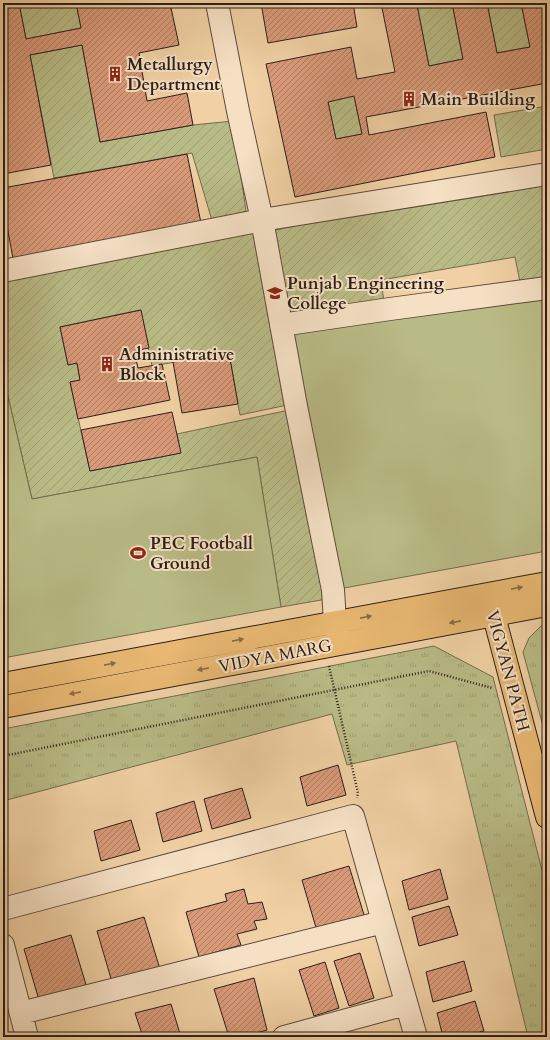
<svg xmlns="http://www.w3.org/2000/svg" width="550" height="1040" viewBox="0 0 550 1040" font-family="Cardo,serif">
  <defs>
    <pattern id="grass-tufts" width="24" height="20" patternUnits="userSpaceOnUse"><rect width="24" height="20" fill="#b9bb86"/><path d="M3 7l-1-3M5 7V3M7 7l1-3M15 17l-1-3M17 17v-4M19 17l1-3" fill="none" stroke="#9fa073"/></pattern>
    <pattern id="garden-furrows" width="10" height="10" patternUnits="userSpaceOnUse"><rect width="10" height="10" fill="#b9bb86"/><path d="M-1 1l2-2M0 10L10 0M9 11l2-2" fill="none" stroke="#9fa073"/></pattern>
    <pattern id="building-hatch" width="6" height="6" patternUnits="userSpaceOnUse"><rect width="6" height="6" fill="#d99a79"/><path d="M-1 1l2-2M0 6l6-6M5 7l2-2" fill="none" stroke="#b07d62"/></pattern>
  </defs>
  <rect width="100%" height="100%" fill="#f0d0a4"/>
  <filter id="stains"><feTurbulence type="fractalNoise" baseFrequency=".005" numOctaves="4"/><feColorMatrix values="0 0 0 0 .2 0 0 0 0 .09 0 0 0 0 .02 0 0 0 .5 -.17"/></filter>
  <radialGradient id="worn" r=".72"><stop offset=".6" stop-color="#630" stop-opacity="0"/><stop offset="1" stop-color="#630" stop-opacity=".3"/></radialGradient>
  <path fill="url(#grass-tufts)" stroke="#726c4e" d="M547 624V741L523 652 529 638 541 626Z
    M434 646 493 677 547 890V1037H528L456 741 347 765 332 714 3 801V729Z"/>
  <path fill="url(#garden-furrows)" stroke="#726c4e" d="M19 3H76L81 28 26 39Z
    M427 3H452L463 59 429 66 417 5Z
    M487 3H521L530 47 497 53Z
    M82 45 100 142 193 125 233 121 246 211 213 224 192 153 54 178 30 55Z
    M354 96 362 134 336 139 328 102Z
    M547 106V149L501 157 494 115Z
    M547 171V281L521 287 515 257 381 280 384 302 285 321 271 231Z
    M260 227 292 404 240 415 229 353 152 366 140 310 60 327 68 365 77 363 80 380 70 382 90 471 180 453 177 434 294 409 327 599 281 607 257 457 32 499 3 375V274Z"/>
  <path fill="#b9bb86" stroke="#726c4e" d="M547 293V551L333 590 285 329Z
    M3 375 32 499 257 457 281 607 3 658Z"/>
  <path fill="url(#building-hatch)" stroke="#2c1e16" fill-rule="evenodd" d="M3 3H19L26 39 81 28 76 3H170L179 45 139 53 147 101 187 93 193 125 100 142 82 45 30 55 51 165 3 174Z
    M261 3H291V4L296 3H353L357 27 268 43Z
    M381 3H427L417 5 429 66 463 59 452 3H487L497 53 530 47 521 3H547V83L366 117 369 135 486 112 495 157 295 197 266 64 351 47 357 79 395 72ZM354 96 362 134 336 139 328 102Z
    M187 154 201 223 13 258 3 205V188Z
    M141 310 149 348 134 351 138 368 162 364 170 400 78 419 70 382 80 380 77 363 68 365 60 327Z
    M229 353 238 404 182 413 173 362Z
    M172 412 181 453 90 471 81 430Z
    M338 765 346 795 307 806 300 777Z
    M242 788 251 818 212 829 204 799Z
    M194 801 202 831 163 842 156 813Z
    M131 820 140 850 101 861 94 831Z
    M349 866 365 918 317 931 302 880Z
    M440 869 448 899 409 910 402 881Z
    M244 889 248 904 262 902 267 919 254 921 257 929 237 934 241 945 199 957 186 912 227 901 225 894Z
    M449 906 458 935 419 946 412 917Z
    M144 917 160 969 112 982 97 931Z
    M71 935 87 988 39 1000 24 949Z
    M360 953 374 998 349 1006 334 961Z
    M464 961 472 991 433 1002 426 972Z
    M325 962 339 1008 314 1016 299 970Z
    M254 978 267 1030 243 1037H229L214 989Z
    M475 1001 484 1031 461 1037H443L437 1013Z
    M171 1004 181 1037H143L135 1013Z
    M90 1033 91 1037H75Z"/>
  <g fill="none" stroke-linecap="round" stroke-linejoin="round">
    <defs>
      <path id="minor" d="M217 3 238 111 262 220 296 406 333 590 335 622 339 641
        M3 271 262 220 547 174
        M281 325 390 309 547 288
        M3 909 353 816 416 1037
        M3 945 27 1037
        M21 1013 383 922
        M284 1037 406 1004"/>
      <path id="major" d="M490 601 547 817
        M3 684 547 583
        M3 707 547 605"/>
    </defs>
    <use href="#minor" stroke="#5d4a3a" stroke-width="24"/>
    <use href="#major" stroke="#2c1e16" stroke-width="24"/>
    <path stroke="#2c1e16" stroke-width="2.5" stroke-dasharray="1 2" stroke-linecap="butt" d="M329 666 358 793 357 798
      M3 756 429 671 492 688"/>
    <use href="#minor" stroke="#f5e0c4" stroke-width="22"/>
    <use href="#major" stroke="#e8b872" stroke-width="22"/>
  </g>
  <defs><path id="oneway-solid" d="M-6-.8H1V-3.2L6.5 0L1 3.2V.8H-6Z"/></defs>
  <g fill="#8a6b44">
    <use href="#oneway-solid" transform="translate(517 588) rotate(-11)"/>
    <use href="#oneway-solid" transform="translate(366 617) rotate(-11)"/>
    <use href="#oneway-solid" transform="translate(455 622) rotate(169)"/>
    <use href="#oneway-solid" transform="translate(238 640) rotate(-11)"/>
    <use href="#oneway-solid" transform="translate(110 664) rotate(-11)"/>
    <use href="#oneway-solid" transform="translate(203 669) rotate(169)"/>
    <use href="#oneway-solid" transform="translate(75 693) rotate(169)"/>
  </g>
  <defs>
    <symbol id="building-bare" viewBox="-9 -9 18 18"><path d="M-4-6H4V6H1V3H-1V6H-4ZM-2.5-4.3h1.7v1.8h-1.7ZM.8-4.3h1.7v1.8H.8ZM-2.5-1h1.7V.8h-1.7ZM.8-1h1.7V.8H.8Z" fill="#8f2418" stroke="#f5e0c4" stroke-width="2.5" paint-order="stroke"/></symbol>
    <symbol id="university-bare" viewBox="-9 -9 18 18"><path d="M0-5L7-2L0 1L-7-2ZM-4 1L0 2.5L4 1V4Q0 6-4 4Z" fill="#8f2418" stroke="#f5e0c4" stroke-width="2.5" paint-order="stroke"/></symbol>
    <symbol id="stadium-bare" viewBox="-9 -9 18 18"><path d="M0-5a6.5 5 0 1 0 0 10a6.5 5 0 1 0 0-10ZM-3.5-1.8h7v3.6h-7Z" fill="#8f2418" stroke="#f5e0c4" stroke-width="2.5" paint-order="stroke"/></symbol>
  </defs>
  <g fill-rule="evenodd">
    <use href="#building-bare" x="104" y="63" width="22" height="22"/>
    <use href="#building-bare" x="398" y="88" width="22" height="22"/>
    <use href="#university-bare" x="264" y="282" width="22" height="22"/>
    <use href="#building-bare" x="96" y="353" width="22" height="22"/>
    <use href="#stadium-bare" x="127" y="542" width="22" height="22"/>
  </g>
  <g text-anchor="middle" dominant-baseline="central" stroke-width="4" stroke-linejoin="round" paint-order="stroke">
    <g font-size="17" font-weight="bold" fill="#2c1e16" stroke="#f5e0c4" text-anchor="start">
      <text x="127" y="64">Metallurgy<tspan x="127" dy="20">Department</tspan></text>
      <text x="421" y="99">Main Building</text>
      <text x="287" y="283">Punjab Engineering<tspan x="287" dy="20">College</tspan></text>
      <text x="119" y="354">Administrative<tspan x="119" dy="20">Block</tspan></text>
      <text x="150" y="543">PEC Football<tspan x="150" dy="20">Ground</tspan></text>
    </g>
    <g font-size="17" fill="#2c1e16" stroke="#f5e0c4">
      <text transform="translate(275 656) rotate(-11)">VIDYA MARG</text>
      <text transform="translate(508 671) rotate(75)">VIGYAN PATH</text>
    </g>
  </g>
  <rect width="550" height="1040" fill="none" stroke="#f0d0a4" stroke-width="16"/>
  <rect x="4" y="4" width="542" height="1032" fill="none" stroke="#2c1e16" stroke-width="2"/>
  <rect x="8" y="8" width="534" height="1024" fill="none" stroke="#2c1e16"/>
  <rect width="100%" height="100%" filter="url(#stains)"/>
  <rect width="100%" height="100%" fill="url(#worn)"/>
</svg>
